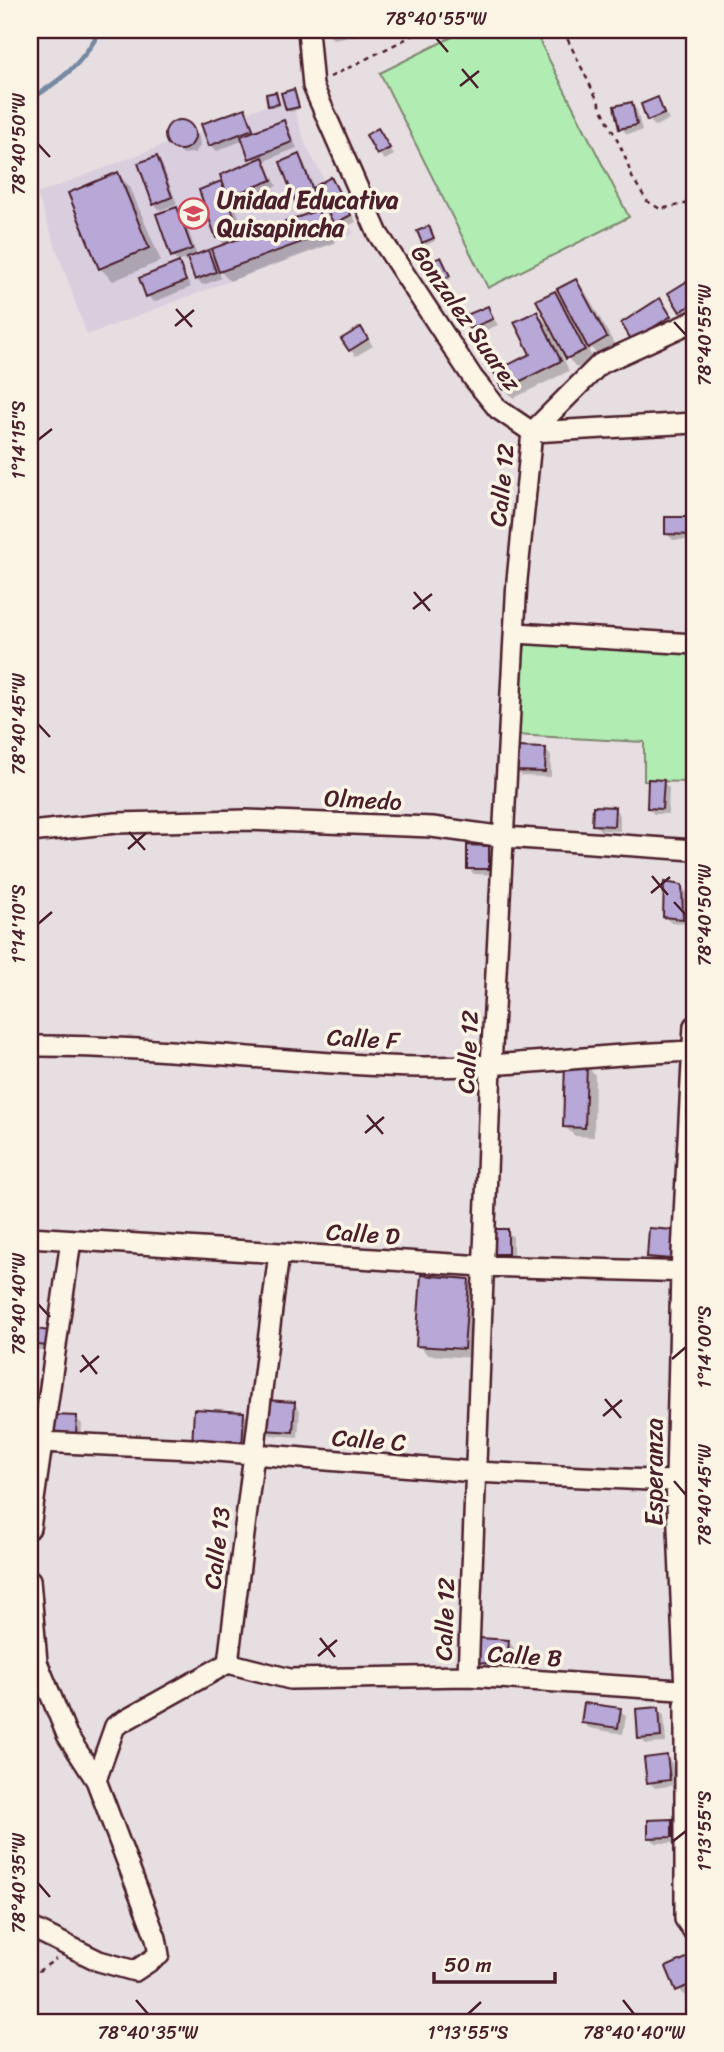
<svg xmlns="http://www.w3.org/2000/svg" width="724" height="2052" viewBox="0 0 724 2052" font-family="Sriracha,sans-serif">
  <rect width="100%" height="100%" fill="#e7dee1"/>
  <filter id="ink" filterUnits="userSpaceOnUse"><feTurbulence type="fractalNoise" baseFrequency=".0143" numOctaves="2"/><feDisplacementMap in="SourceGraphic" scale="14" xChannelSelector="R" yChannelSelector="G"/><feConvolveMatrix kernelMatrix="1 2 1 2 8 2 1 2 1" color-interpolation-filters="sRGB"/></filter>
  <g filter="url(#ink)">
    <path fill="#d9cede" d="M290 96 306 146 354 234 87 335 37 194Z"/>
    <path fill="#b1edb3" stroke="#7e866f" stroke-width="2" d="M466 30H534L629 217 488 288 380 73Z
      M525 644 694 653 693 782 644 781V742L515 735Z"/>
    <path fill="#0003" d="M324 30H359L360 35 333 39Z
      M294 91 300 109 290 112 287 109Z
      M275 93 280 106 273 108 270 106Z
      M658 99 669 120 655 126 649 120Z
      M631 104 637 110 642 131 627 134 621 128Z
      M244 110 256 132 283 122 289 128 297 148 264 161 277 186 234 203 247 238 318 212 327 221 335 243 230 281 218 269 221 278 203 285 196 279 189 258 178 262 172 256 177 209 183 215 197 256 208 252 217 261 226 245 218 237 221 184 228 190 255 162 244 140 217 151 211 145Z
      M178 122 187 123 199 137 200 146 195 153 182 154 168 142V129Z
      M378 130 394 155 385 160 379 154Z
      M298 156 304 162 314 188 330 179 336 185 356 222 342 229 317 189 320 203 303 209 297 203Z
      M156 158 162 164 177 204 160 210 154 204Z
      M118 174 130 187 161 261 113 281 100 268Z
      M429 228 435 241 426 245 424 242Z
      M443 262 451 279 443 283 441 280Z
      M178 264 191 287 154 302 148 296Z
      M694 279V312L687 317 671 294Z
      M576 281 585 291 616 347 599 356 585 341 593 360 577 368 568 358 538 301 554 293 567 305Z
      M660 301 676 323 633 340Z
      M487 308 498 325 477 334 466 317Z
      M537 313 550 327 569 371 514 398 504 389 532 355Z
      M361 329 373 346 356 356 350 350Z
      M693 519 694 540H673L667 534Z
      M545 749 551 756V777L522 776 516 770Z
      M663 782 669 788 668 814H654L648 808Z
      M614 808 620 815V831L600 830 594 824Z
      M489 847 495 854 494 875 474 874 468 868Z
      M681 886 687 893 688 924 671 923 665 917Z
      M586 1065 595 1075 594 1137 575 1136 565 1127Z
      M507 1231 513 1237V1259H497L491 1253Z
      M673 1231 679 1237 677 1264 655 1263 649 1256Z
      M468 1280 478 1290 473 1358 428 1355 418 1345Z
      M30 1330 48 1333 52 1351 30 1349Z
      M294 1404 300 1410 298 1437 271 1435 265 1429Z
      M196 1411 244 1414 253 1423 251 1458Z
      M55 1417 76 1418 82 1424 81 1440Z
      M508 1641 514 1648 513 1670 487 1668 480 1662Z
      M658 1709 664 1715 666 1743 646 1744 640 1738Z
      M620 1710 626 1716 623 1734 589 1728 583 1722Z
      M666 1757 672 1763 675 1785 655 1788 649 1782Z
      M671 1821 677 1827 678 1843H656L650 1837Z
      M693 1957 694 1992 684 1996 668 1968Z"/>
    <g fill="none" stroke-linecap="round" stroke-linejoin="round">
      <path stroke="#7589a2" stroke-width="5" d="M30 100C62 79 82 65 100 30"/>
    </g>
    <path fill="#b7a8d8" stroke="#4a1f2b" stroke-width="2" d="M294 89 299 107 286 110 281 93Z
      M276 92 279 104 268 106 266 94Z
      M658 97 664 114 647 121 641 104Z
      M632 102 637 125 619 129 614 106Z
      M245 108 253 129 209 146 201 124Z
      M165 135a15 15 0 1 1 30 0a15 15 0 1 1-30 0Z
      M284 120 292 142 249 159 241 136Z
      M378 128 390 148 377 155 366 135Z
      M299 154 315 196 296 204 280 162Z
      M157 156 172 197 153 205 138 163Z
      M263 157 272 180 228 197 220 175Z
      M118 172 149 248 99 269 68 193Z
      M331 177 351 215 334 224 314 187Z
      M221 181 239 229 216 238 199 190Z
      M177 207 192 249 171 257 156 214Z
      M318 210 327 233 219 272 211 249Z
      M429 226 434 238 422 243 417 231Z
      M208 250 216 272 195 280 187 258Z
      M441 257 450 276 439 281 430 262Z
      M179 262 186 281 146 297 139 278Z
      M694 277V303L680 312 668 293Z
      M576 279 607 337 588 348 557 289Z
      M555 291 585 350 566 359 536 300Z
      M660 298 671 316 632 341 621 323Z
      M488 306 493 319 469 329 464 316Z
      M537 311 561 361 503 390 494 372 530 354 514 322Z
      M361 327 368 339 349 351 341 339Z
      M665 517H694L693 535 665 534Z
      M515 747 546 748 545 772 514 771Z
      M648 779 664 780 662 809 647 808Z
      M593 806 615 807 614 826 592 825Z
      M467 845 489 846V869H467Z
      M664 882 682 885 683 919 663 917Z
      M565 1063H587L585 1128 563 1127Z
      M649 1228 673 1230 671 1259 647 1257Z
      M489 1229H508V1254H489Z
      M421 1275 469 1279 464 1349 416 1346Z
      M30 1328 49 1331 47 1346 30 1344Z
      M266 1400 295 1402 293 1432 263 1430Z
      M194 1409 244 1412 242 1449 192 1447Z
      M53 1415 77 1416 76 1434 52 1433Z
      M480 1638 509 1640 507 1664 479 1663Z
      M584 1703 621 1708 618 1728 581 1723Z
      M659 1707 661 1737 638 1739 636 1709Z
      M667 1755 670 1780 647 1783 644 1758Z
      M672 1819V1837L648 1838V1820Z
      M693 1955 694 1983 676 1991 666 1967Z"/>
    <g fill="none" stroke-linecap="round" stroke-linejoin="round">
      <defs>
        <path id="minor" d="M308 30 313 86 378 234 473 378 498 409 532 432 694 423
          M516 633 694 644
          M30 832 116 823 247 820 432 827 505 837 694 850
          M694 1026 681 1272 676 1480 685 1691V1919L694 1932
          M30 1046C149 1045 267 1061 386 1066 489 1071 591 1054 694 1051
          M30 1237 483 1266 693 1272
          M41 1442 192 1449 475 1472 694 1482
          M30 1528 71 1240
          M30 1580 37 1662 67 1735 96 1780 156 1938 159 1955 135 1971 99 1961 30 1927
          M228 1663 290 1679 468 1676 694 1691
          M468 1676 491 1066 517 580 532 432 600 364 694 321
          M96 1780 115 1726 228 1663 279 1253"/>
      </defs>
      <use href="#minor" stroke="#4a1f2b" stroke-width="24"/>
      <path stroke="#4a1f2b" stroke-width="2.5" stroke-dasharray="5 5" stroke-linecap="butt" d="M563 30 624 154 632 177 647 201 660 209 694 202
        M330 77 424 30
        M30 1977 56 1959"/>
      <use href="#minor" stroke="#fcf5e5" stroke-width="19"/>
    </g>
  </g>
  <path fill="none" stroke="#4a1f2b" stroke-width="2.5" d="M436 38 448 52M462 69 478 88M460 86 479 71M38 144 50 157M176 309 192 327M674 322 686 335M175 326 194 310M38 440 52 429M414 592 430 611M413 609 432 594M38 724 50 737M129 832 145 850M128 849 146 833M652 876 668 895M651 893 670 877M674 902 686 915M38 924 52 912M367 1115 383 1134M365 1133 384 1117M38 1304 50 1317M82 1355 97 1374M672 1359 686 1347M80 1372 99 1356M605 1399 621 1418M603 1416 622 1400M674 1481 686 1495M320 1638 335 1657M318 1656 337 1640M672 1842 686 1831M38 1883 50 1897M136 2000 148 2014M623 2000 634 2014M468 2014 481 2002"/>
  <defs>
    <symbol id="school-ring" viewBox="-11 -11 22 22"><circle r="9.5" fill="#fcf5e5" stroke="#d1495b" stroke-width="1.5"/><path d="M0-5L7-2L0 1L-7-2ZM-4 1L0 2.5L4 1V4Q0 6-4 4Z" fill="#d1495b"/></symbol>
  </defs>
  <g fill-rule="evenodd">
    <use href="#school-ring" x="176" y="196" width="35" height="35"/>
  </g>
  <g text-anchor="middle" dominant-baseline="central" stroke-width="7" stroke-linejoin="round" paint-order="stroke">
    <g font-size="24" font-weight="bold" fill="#4a1f2b" stroke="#fcf5e5" text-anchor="start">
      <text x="217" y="200">Unidad Educativa<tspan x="217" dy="28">Quisapincha</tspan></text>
    </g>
    <g font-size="24" fill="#4a1f2b" stroke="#fcf5e5">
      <text transform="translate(466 318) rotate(55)">Gonzalez Suarez</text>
      <text transform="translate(502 485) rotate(-84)">Calle 12</text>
      <text transform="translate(363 800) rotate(3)">Olmedo</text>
      <text transform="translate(363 1039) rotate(3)">Calle F</text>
      <text transform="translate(468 1052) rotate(-87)">Calle 12</text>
      <text transform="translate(363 1234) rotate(4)">Calle D</text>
      <text transform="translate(369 1440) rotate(4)">Calle C</text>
      <text transform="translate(654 1472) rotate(-90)">Esperanza</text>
      <text transform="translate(217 1548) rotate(-83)">Calle 13</text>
      <text transform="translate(445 1619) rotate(-88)">Calle 12</text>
      <text transform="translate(525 1656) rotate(4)">Calle B</text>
    </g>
  </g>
  <rect width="724" height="2052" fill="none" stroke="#fcf5e5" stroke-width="77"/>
  <path d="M434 1972v10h121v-10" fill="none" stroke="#4a1f2b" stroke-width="3.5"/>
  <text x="444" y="1972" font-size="21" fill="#4a1f2b" stroke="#fcf5e5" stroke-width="5" paint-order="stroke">50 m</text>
  <rect x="38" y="38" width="648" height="1976" fill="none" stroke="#4a1f2b" stroke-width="2.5"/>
  <g font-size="18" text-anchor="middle" fill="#4a1f2b">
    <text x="436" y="25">78°40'55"W</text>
    <text transform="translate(19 144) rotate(-90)" y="6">78°40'50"W</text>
    <text transform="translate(705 335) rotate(-90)" y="6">78°40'55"W</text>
    <text transform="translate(19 440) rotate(-90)" y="6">1°14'15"S</text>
    <text transform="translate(19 724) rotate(-90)" y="6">78°40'45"W</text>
    <text transform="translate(705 915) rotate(-90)" y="6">78°40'50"W</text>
    <text transform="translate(19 924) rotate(-90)" y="6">1°14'10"S</text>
    <text transform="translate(19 1304) rotate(-90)" y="6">78°40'40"W</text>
    <text transform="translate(705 1347) rotate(-90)" y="6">1°14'00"S</text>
    <text transform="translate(705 1495) rotate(-90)" y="6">78°40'45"W</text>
    <text transform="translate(705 1831) rotate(-90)" y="6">1°13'55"S</text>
    <text transform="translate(19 1883) rotate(-90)" y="6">78°40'35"W</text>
    <text x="148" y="2039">78°40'35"W</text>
    <text x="468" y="2039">1°13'55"S</text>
    <text x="634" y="2039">78°40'40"W</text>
  </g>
</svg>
